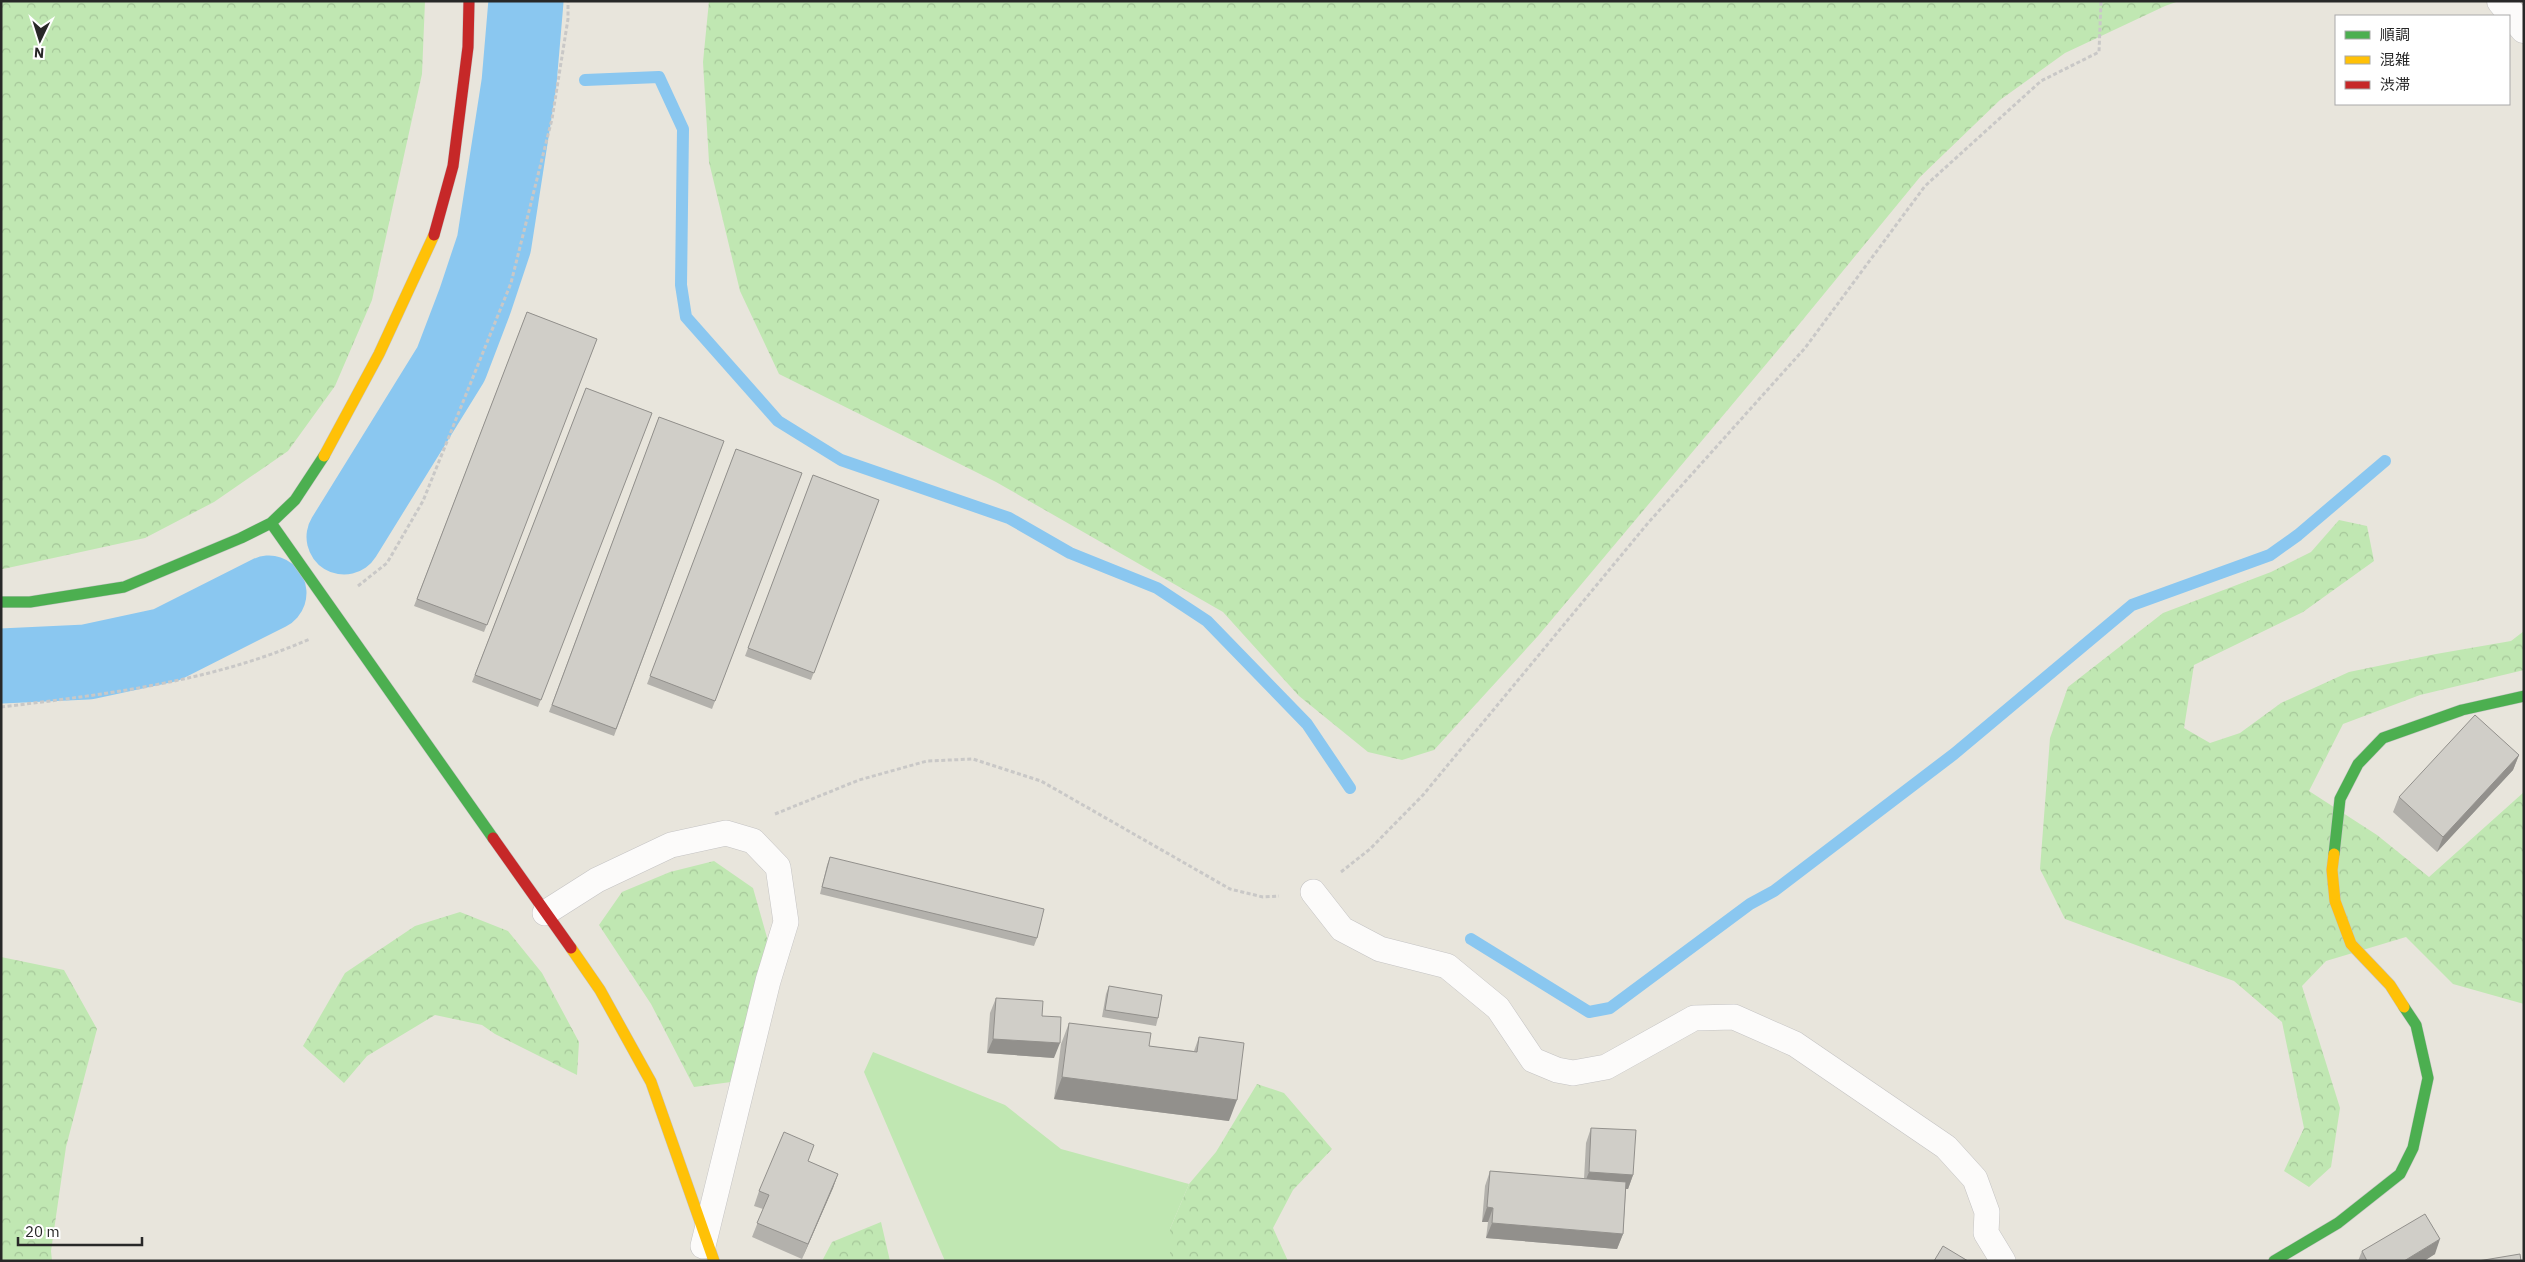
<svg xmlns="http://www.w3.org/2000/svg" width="2525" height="1262" viewBox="0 0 2525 1262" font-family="'IBM Plex Sans','Noto Sans JP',sans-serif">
  <defs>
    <pattern id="forest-crowns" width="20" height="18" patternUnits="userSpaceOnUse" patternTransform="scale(1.25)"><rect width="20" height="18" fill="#c0e7b2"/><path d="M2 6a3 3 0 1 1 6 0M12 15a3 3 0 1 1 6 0" fill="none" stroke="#a5c699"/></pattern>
  </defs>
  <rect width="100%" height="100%" fill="#e8e5dc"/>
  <path fill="url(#forest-crowns)" d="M1 1H425L422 74 372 300 335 386 288 451 214 502 145 538 3 569H1Z
    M709 1H2179L2165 6 2065 53 2000 100 1920 177 1778 350 1538 636 1434 750 1402 760 1368 752 1299 696 1223 612 996 482 779 374 740 291 709 162 703 62Z
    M2339 520 2367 526 2374 561 2303 612 2194 665 2184 728 2210 743 2240 733 2281 703 2349 672 2436 654 2511 641 2524 631V670L2420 695 2343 724 2309 791 2377 835 2429 877 2524 792V1004L2453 984 2406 937 2326 961 2302 986 2340 1108 2331 1167 2309 1187 2284 1171 2304 1128 2282 1022 2234 981 2065 919 2040 869 2050 738 2068 687 2163 613 2271 572 2311 552Z
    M714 861 753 888 768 941 731 1082 694 1087 651 1004 599 925 622 892 670 872Z
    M460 912 508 931 542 973 579 1042 577 1075 495 1034 482 1025 435 1015 367 1056 344 1083 303 1046 345 973 415 926Z
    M1 957 64 970 97 1029 66 1147 51 1251 52 1261H1Z
    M1257 1084 1284 1093 1332 1149 1293 1190 1273 1228 1288 1261H1170V1229L1189 1184 1216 1152Z
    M881 1222 890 1261H822L832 1242Z"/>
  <path fill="#c0e7b2" d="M873 1052 1005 1105 1061 1149 1189 1184 1170 1229V1261H945L864 1072Z"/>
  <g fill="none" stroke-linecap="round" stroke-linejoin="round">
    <path stroke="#8ac7f0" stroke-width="12" d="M585 80 659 77 683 129 681 285 686 317 778 421 841 460 1009 518 1070 553 1157 588 1207 621 1307 724 1350 788
      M1471 939 1589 1012 1610 1008 1750 904 1774 891 1954 754 2132 605 2270 555 2298 535 2385 461"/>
    <path stroke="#8ac7f0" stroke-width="75" d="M344 537 451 364 475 301 494 244 519 83 526 1
      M1 666 87 662 166 645 269 593"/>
    <defs>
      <path id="lane" d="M1313 892 1342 929 1380 949 1447 966 1498 1008 1533 1060 1557 1070 1573 1073 1606 1067 1694 1018 1734 1017 1795 1044 1946 1147 1975 1179 1987 1212 1986 1233 2003 1261
        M545 913 597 880 671 845 726 833 753 841 778 867 786 922 768 981 703 1246"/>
      <path id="street" d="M2501 1 2524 29"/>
      <path id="fast" d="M271 523 493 838
        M1 602H30L124 587 241 538 271 523 295 500 324 456
        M2334 854 2340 799 2358 764 2383 738 2462 710 2524 696
        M2274 1261 2338 1223 2400 1174 2413 1148 2428 1078 2416 1025 2404 1007"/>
      <path id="slow" d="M324 456 379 354 434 235
        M2334 854 2332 870 2335 901 2351 944 2390 985 2404 1007
        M571 948 600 990 651 1082 714 1261"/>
      <path id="jam" d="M434 235 453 166 468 47 469 1
        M493 838 571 948"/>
    </defs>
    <use href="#lane" stroke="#c4c3c3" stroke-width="26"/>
    <use href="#street" stroke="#c4c3c3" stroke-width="29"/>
    <use href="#fast" stroke="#c4c3c3" stroke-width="12"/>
    <use href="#slow" stroke="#c4c3c3" stroke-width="12"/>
    <use href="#jam" stroke="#c4c3c3" stroke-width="12"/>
    <path stroke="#c9c8c7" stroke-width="3" stroke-dasharray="4 2.5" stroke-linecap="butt" d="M358 586 387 563 423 501 511 283 552 119 568 19V1
      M1 707C109 694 210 682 310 639
      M775 814 859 780 927 761 973 759 1041 781 1230 889 1263 897 1279 896
      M1341 872 1370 849 1423 795 1648 523 1805 348 1925 186 2041 81 2099 52 2101 1"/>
    <use href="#lane" stroke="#fcfbfa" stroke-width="25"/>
    <use href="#street" stroke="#fcfbfa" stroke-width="28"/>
    <use href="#fast" stroke="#4caf50" stroke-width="11"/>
    <use href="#slow" stroke="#ffc107" stroke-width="11"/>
    <use href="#jam" stroke="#c62828" stroke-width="11"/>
  </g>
  <path fill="#b3b1ac" d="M527 312 597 339 484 632 414 606Z
    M586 388 652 413 538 707 472 682Z
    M659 417 724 441 614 736 549 712Z
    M736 449 802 473 712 709 647 684Z
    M813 475 879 500 811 680 745 656Z
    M2519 755 2513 770 2437 852 2393 812 2399 797Z
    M830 857 1037 938 1034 946 820 894 827 865Z
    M1109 986 1158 1018 1156 1026 1102 1017 1106 994Z
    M996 998 1042 1016 1054 1058 987 1053 990 1013Z
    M1069 1023 1149 1046 1194 1051 1199 1037 1229 1121 1054 1099 1061 1044Z
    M1591 1128 1633 1175 1628 1189H1626L1623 1234 1617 1249 1486 1238 1488 1222H1482L1485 1186 1490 1171 1584 1179 1586 1143Z
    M808 1161 838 1174 833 1188 802 1259 752 1237 763 1209 754 1206 759 1191Z
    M2362 1251 2435 1254 2424 1261H2358Z"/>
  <path fill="#92908c" d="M2519 755 2513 770 2437 852 2443 837Z
    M993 1039 1060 1043 1054 1058 987 1053Z
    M1062 1077 1237 1100 1229 1121 1054 1099Z
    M1589 1172 1633 1175 1628 1189 1583 1187Z
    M838 1174 833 1188 802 1259 808 1244Z
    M1487 1207 1493 1208 1488 1222H1482Z
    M1492 1223 1623 1234 1617 1249 1486 1238Z
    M2440 1239 2435 1254 2424 1261H2404Z"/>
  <path fill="#d0cec8" stroke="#92908c" d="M527 312 597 339 487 625 417 599Z
    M586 388 652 413 541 700 475 675Z
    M659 417 724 441 616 729 552 705Z
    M736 449 802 473 715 701 650 676Z
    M813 475 879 500 814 673 748 648Z
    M2475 715 2519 755 2443 837 2399 797Z
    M830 857 1044 909 1037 938 822 887Z
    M1109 986 1162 995 1158 1018 1105 1010Z
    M996 998 1043 1001 1042 1016 1061 1017 1060 1043 993 1039Z
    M1069 1023 1151 1033 1149 1046 1197 1052 1199 1037 1244 1043 1237 1100 1062 1077Z
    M1591 1128 1636 1130 1633 1175 1589 1172Z
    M784 1132 814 1145 808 1161 838 1174 808 1244 757 1223 769 1195 759 1191Z
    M1490 1171 1626 1182 1623 1234 1492 1223 1493 1208 1487 1207Z
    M2425 1214 2440 1239 2404 1261H2367L2362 1251Z
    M1943 1246 1968 1261H1934Z
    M2520 1254 2521 1261H2478Z"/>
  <rect width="2525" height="1262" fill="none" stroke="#282828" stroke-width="5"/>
  <rect x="2335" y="15" width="175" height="90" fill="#ffffff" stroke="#a9a9a9"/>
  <rect x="2345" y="31" width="25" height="8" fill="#4caf50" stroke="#a9a9a9"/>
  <text x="2380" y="40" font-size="15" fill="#282828">順調</text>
  <rect x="2345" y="56" width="25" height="8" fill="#ffc107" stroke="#a9a9a9"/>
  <text x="2380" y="65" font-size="15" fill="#282828">混雑</text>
  <rect x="2345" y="81" width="25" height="8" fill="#c62828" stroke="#a9a9a9"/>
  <text x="2380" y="90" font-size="15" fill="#282828">渋滞</text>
  <g transform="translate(40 40) rotate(184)" stroke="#ffffff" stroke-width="4" paint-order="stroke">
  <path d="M0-4L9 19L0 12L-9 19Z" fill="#282828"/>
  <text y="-8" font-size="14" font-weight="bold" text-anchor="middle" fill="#282828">N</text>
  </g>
  <path d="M18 1237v8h124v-8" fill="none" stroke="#282828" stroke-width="2.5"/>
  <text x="25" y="1237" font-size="15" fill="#282828" stroke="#ffffff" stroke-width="4" paint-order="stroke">20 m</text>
</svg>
